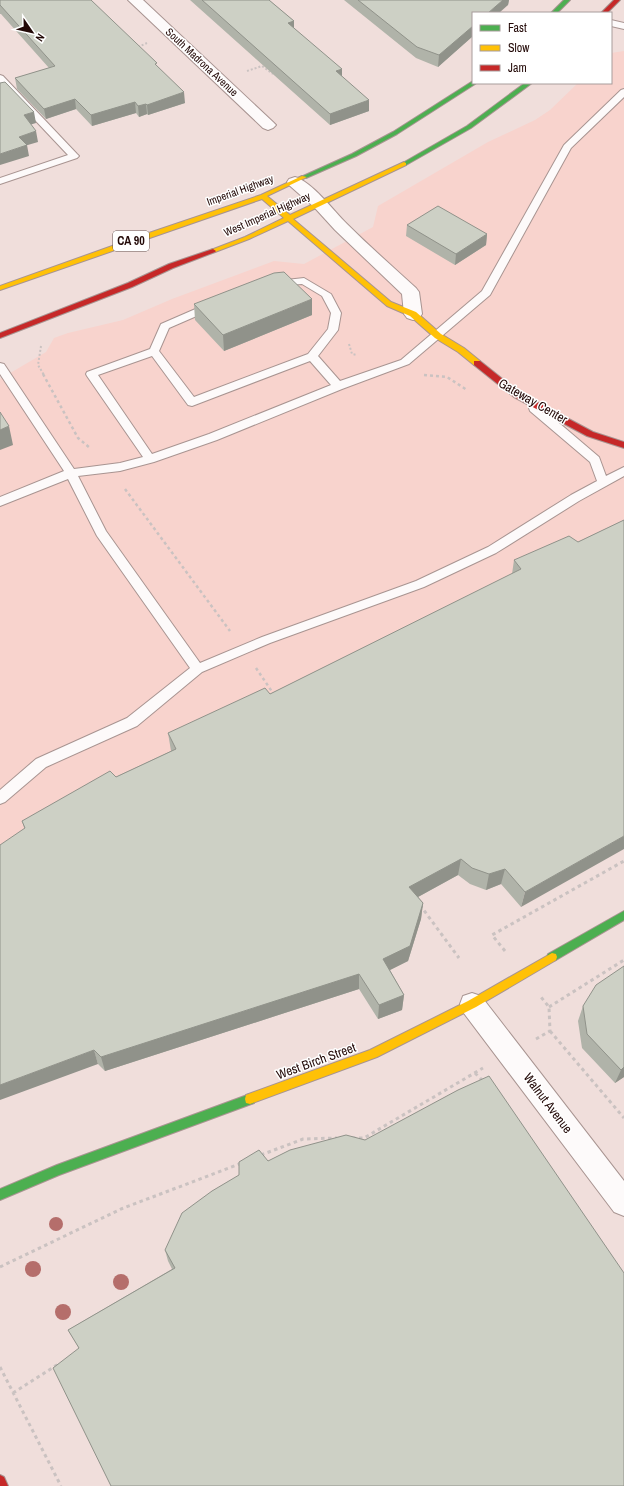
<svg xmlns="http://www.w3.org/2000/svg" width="624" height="1486" viewBox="0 0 624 1486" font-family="'Archivo Narrow',sans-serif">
  <rect width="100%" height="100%" fill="#f0dedb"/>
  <path fill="#f8d3cd" d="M624 51V734L0 863V379L46 352 54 338 68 333 123 320 172 299 274 261 304 264 373 227 378 206 488 142 535 120 550 110 578 83H611V53Z"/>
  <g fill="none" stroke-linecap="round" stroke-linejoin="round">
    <defs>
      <path id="lane" d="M611 20 624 23V29L611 26Z
        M0 75 3 76 77 154 79 156 77 158 0 184V178L68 155 0 83Z
        M624 89V97L571 148 490 295 409 364 342 389 217 440 154 462 120 471 78 476 106 531 200 663 262 637 416 581 488 547 571 495 597 481 590 462 530 411 529 408 530 405H538L599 457 606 476 624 467V476L579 501 496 553 424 587 270 643 202 672 137 726 46 767 5 802 0 804V790L36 759 127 718 190 668 97 536 68 479 0 506V497L64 471 0 374V363L4 364 74 469 120 463 143 457 87 376 86 374 87 372 150 349 161 324 207 304 211 303 216 306 215 308 169 328 159 351 194 397 308 354 328 329 331 313 322 296 302 284 273 286 272 284 273 282 277 281 304 278 331 294 341 313 338 330 318 356 340 381 401 360 482 291 564 145 621 90ZM152 356 188 405 192 406 310 361 331 385 209 434 152 454 98 375Z"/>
      <path id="street" d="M128 0H143L273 122 276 125 273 128 268 130 263 128Z
        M295 177C311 181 334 211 347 224 369 246 393 267 416 288L419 292 422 314 419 318 413 320 407 318 404 314 402 294 335 230 314 207 289 185 287 182 289 179Z
        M472 993 481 996 624 1181V1216L614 1212 463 1012 460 1004 463 996Z"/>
      <path id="fast" d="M564 0H570L557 13H551Z
        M473 81V83H476L475 84 397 134 356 156 306 178 301 177 352 154 393 132Z
        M525 83H532L471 128 406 165 401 164 467 126Z
        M624 911V920L556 960 552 961 548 960 547 957 548 954Z
        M250 1094 254 1095 255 1099 254 1103 59 1175 0 1200V1189L57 1165Z"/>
      <path id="slow" d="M404 162 406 163V165L293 219 391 302 416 312 441 334 464 348 480 361V365H474L458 352 435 338 410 316 387 306 288 221 249 239 215 252H211V250L245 237 284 218 262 199 0 290V286L143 235 261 195 302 176 307 177 267 196 290 215Z
        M552 953 556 954 557 957 556 960 476 1007 377 1057 250 1104 246 1103 245 1099 246 1095 370 1050 468 1001Z"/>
      <path id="jam" d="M614 0H620L607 13H601Z
        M213 249 216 251 215 252 173 268 132 287 0 338V333L128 283 169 264Z
        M474 361H480L520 393 593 432 624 442V448L587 436 514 397 474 365Z
        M0 1475 4 1477 8 1486H0Z"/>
    </defs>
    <use href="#lane" stroke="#a89491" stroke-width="2"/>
    <use href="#street" stroke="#a89491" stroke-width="2"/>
    <use href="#fast" stroke="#a89491" stroke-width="2"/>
    <use href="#slow" stroke="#a89491" stroke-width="2"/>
    <use href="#jam" stroke="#a89491" stroke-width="2"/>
    <path stroke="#cac2c1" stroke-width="2" stroke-dasharray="2 2" stroke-linecap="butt" d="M138 47 147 43
      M247 71 262 66 273 74
      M349 344 352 354 357 355
      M41 346 38 365 44 375"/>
    <path stroke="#cac2c1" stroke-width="2.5" stroke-dasharray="3 3" stroke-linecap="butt" d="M43 374 78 438 90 448
      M424 375 447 377 467 390
      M125 489 230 631
      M256 668 275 696"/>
    <path stroke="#cac2c1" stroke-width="3" stroke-dasharray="3.5 3.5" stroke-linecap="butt" d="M420 905 459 958
      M505 951 492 935 624 861
      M549 1007 624 960
      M550 1031 624 1118
      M536 1039 550 1031 549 1007 541 997
      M475 1073 483 1081
      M352 1138H364L483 1068
      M261 1155 303 1139 337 1138
      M0 1267 121 1209 242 1163
      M0 1367 61 1486
      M13 1393 60 1363"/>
    <use href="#lane" fill="#fdfafa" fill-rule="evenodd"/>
    <use href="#street" fill="#fdfafa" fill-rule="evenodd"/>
    <use href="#fast" fill="#4caf50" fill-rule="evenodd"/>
    <use href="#slow" fill="#ffc107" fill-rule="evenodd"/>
    <use href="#jam" fill="#c62828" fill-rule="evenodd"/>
  </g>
  <g fill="#b56e6b">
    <circle cx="56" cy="1224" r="7"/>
    <circle cx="33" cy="1269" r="8"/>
    <circle cx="121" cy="1282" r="8"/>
    <circle cx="63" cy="1312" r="8"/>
  </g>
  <path fill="#b0b3a9" d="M0 0 158 67 185 103 148 115 147 114 139 117 136 113 92 126 76 109 46 119 17 89 15 78 49 68 1 14H0Z
    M190 0H269L294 21V28L342 77 369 111 330 125Z
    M344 0H509L508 5 473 13V36L438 67 416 58Z
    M407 225 487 234 486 245 455 265 406 236Z
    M194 304 312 315 224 351 195 320Z
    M624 520 521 907 501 884 486 890 470 884 458 875 418 897 423 903 421 919 408 961 390 970 404 995 402 1010 378 1019 359 989 105 1071 98 1064 22 821 171 751 168 733 270 694 512 574 514 560 578 542Z
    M624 966V1077L615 1083 582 1048 578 1021 583 1006Z
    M346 1135 79 1348 68 1330 172 1269 168 1261 165 1250 268 1161Z"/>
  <path fill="#90928a" d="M503 0H509L508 5 499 13H488Z
    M294 21V32L288 23Z
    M473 26V36L438 67 439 55Z
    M342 69V80L336 71Z
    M184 92 185 103 148 115 147 105Z
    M75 99 76 109 46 119 44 109Z
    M369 100V111L330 125V114Z
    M135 102 136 113 92 126 91 115Z
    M146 104 147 114 139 117 138 106Z
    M34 112 36 123 26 126 24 115Z
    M36 131 38 142 21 147 19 137Z
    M27 145 29 156 0 165V154Z
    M487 234 486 245 455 265 456 254Z
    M312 299V315L224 351 223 335Z
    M9 426 13 445 0 450V430Z
    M624 836V849L521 907 525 892Z
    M461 859 458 875 407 903 409 887Z
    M505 869 501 884 486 890 489 874Z
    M423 903 421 919 408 961 382 974 383 959Z
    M359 974V989L105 1071 101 1057Z
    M404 995 402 1010 378 1019 379 1005Z
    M94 1050 98 1064 0 1100V1085Z
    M624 1067V1077L615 1083 621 1070Z"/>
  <path fill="#cdd0c5" stroke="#90928a" d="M0 0H91L157 63 155 64 184 92 147 105 146 104 138 106 135 102 91 115 75 99 44 109 15 78 55 66 0 5Z
    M202 0H269L294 21 288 23 342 69 336 71 369 100 330 114Z
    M358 0H503L488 13H473V26L439 55 417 47Z
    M5 82 34 112 24 115 36 131 19 137 27 145 0 154V83Z
    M438 206 487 234 456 254 407 225Z
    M284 272 312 299 223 335 194 304 274 273Z
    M0 412 9 426 0 430Z
    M624 520V836L525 892 505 869 489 874 472 868 461 859 409 887 423 903 410 946 383 959 404 995 379 1005 359 974 101 1057 94 1050 0 1085V845L25 828 22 821 110 771 116 777 176 749 168 733 265 688 270 694 521 569 514 560 569 536 578 542Z
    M624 966V1067L621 1070 587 1034 583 1006 596 985Z
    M489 1076 624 1273V1486H111L53 1368 79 1348 68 1330 175 1268 165 1250 182 1213 212 1191 239 1175V1162L259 1150 268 1161 290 1150 346 1135 365 1140 458 1090Z"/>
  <g text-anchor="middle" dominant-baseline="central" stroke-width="3" stroke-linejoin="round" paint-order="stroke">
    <g font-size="11" fill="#220806" stroke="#fff">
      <text transform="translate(202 62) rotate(43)">South Madrona Avenue</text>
      <text transform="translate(240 190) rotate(-20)">Imperial Highway</text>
      <text transform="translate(267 214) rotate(-24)">West Imperial Highway</text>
    </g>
    <rect fill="#fff" stroke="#645251" stroke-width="1" x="113" y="231" width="36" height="20" rx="3"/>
    <g font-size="12" font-weight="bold" fill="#220806">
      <text x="131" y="241">CA 90</text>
    </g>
    <g font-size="13" fill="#220806" stroke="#fff">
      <text transform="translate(533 401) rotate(30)">Gateway Center</text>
      <text transform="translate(316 1061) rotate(-20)">West Birch Street</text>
      <text transform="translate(548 1103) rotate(53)">Walnut Avenue</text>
    </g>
  </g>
  <rect x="472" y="12" width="140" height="72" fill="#ffffff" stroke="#a79c9b"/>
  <rect x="480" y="25" width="20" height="6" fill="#4caf50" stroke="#a79c9b"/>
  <text x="508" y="32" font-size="12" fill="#220806">Fast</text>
  <rect x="480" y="45" width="20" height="6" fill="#ffc107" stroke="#a79c9b"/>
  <text x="508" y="52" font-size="12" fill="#220806">Slow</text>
  <rect x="480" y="65" width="20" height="6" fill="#c62828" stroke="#a79c9b"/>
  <text x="508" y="72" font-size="12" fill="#220806">Jam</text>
  <g transform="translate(32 32) rotate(124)" stroke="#ffffff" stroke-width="3" paint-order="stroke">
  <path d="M0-3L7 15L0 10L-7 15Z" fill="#220806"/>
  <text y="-6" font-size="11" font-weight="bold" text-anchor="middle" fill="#220806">N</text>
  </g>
</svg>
